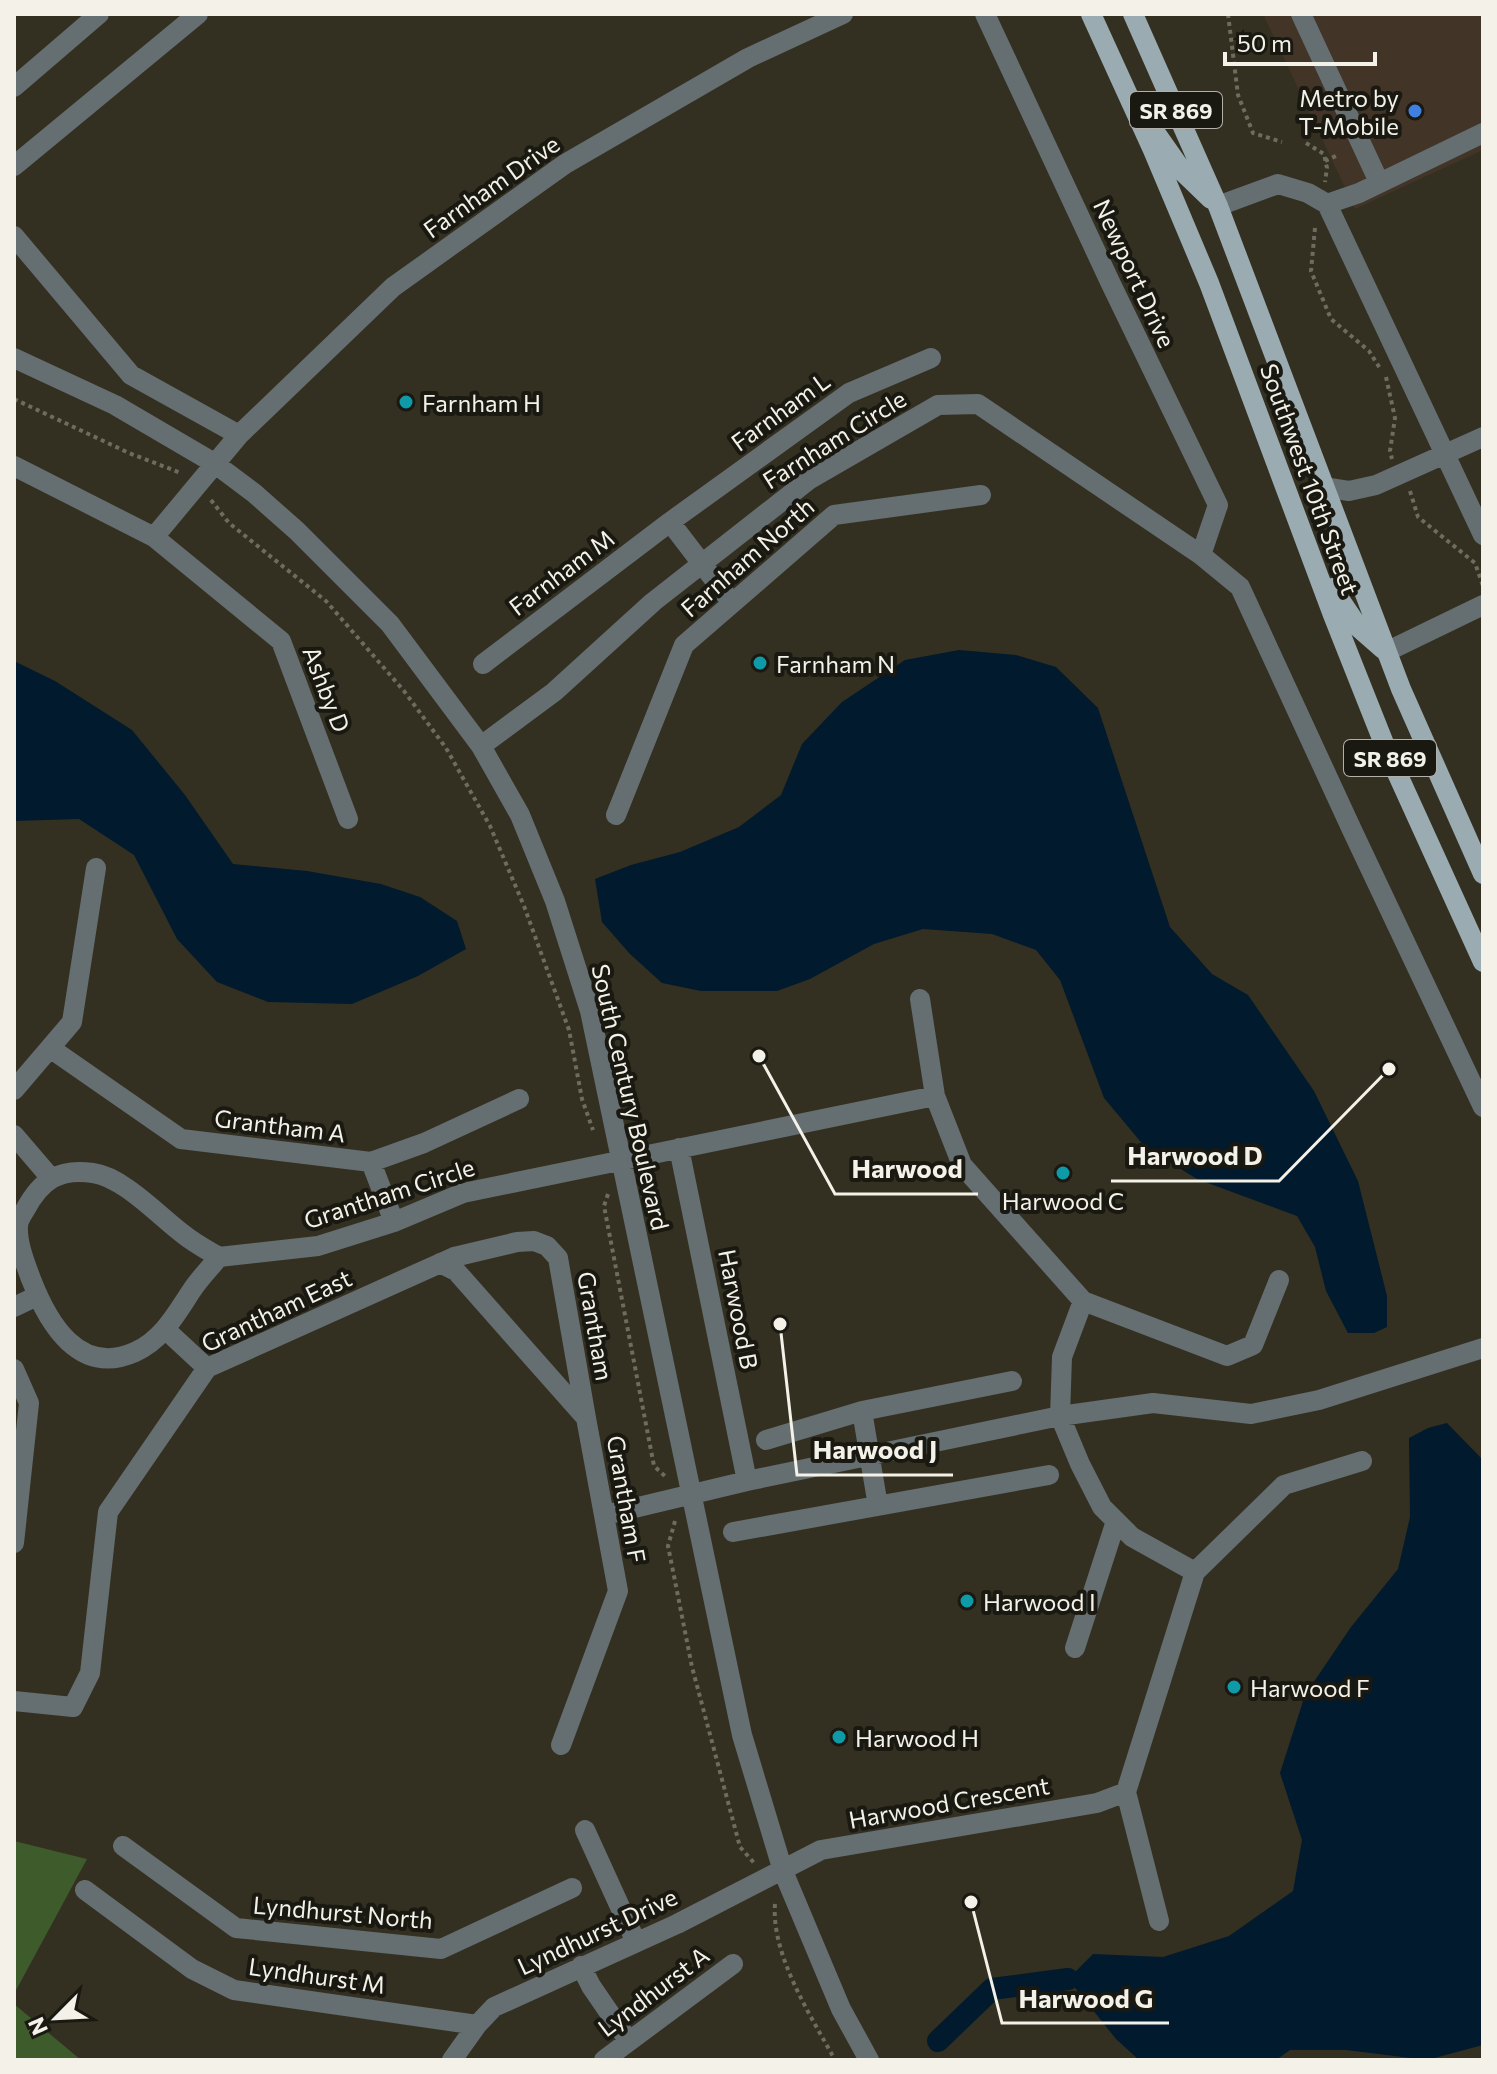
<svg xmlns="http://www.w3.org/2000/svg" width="1497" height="2074" viewBox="0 0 1497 2074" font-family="Commissioner,sans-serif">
  <rect width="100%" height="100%" fill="#333021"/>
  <path fill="#423427" d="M1263 14H1483V150L1355 209Z"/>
  <path fill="#3d5b2b" d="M14 1841 87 1859 14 1994Z
    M14 2004 81 2060H14Z"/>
  <path fill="#011a2d" d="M959 650 1016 655 1056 667 1098 708 1170 927 1212 974 1248 995 1314 1091 1358 1181 1387 1296V1327L1374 1333H1348L1326 1291 1315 1247 1297 1216 1197 1179 1145 1147 1104 1098 1060 980 1036 950 992 934 923 929 874 944 810 979 777 991H701L662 983 630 954 602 922 595 879 631 865 680 852 739 827 781 795 802 744 842 702 905 660Z
    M14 661 55 681 132 730 185 795 233 864 307 871 381 884 420 897 457 921 466 949 418 976 352 1004 268 1002 217 982 177 939 134 855 79 819 14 821Z
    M1447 1423 1483 1460V2045L1427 2060 1346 2050H1290L1276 2060H1139L1116 2039 1068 1979 1093 1954 1163 1957 1229 1936 1293 1891 1302 1840 1280 1773 1305 1695 1351 1627 1398 1569 1410 1517 1409 1438 1428 1428Z"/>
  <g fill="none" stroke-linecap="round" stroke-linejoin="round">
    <path stroke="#011a2d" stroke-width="22" d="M938 2041 992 1989 1068 1979"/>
    <path stroke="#6f6c5f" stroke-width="4" stroke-dasharray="4 4" stroke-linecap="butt" d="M1228 14 1238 95 1253 133 1282 142
      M1306 143 1324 154 1327 168 1325 182
      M1325 161 1338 155
      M1315 228 1311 271 1331 319 1369 351 1381 370
      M1386 377 1395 418 1390 451 1392 459
      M14 399 129 453 181 473
      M1410 491 1418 517 1475 563 1483 586
      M211 500 229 523 326 601 404 691 446 748 490 826 524 906 569 1030 582 1099 593 1130
      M608 1194 604 1206 654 1466 667 1478
      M675 1521 668 1546 675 1581 692 1667 740 1847 755 1864
      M775 1904C771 1955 811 2016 835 2060"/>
    <path stroke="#656e71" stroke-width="20" d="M985 14 1111 284 1218 505 1201 555
      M1301 14 1379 182
      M14 87 99 14
      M14 166 198 14
      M1327 204 1359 193 1483 133
      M1218 206 1278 184 1308 193 1327 204 1483 535
      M14 236 131 375 239 435
      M14 358 115 405 214 463 254 493 297 531 390 624 481 746 520 815 555 901 590 1011 742 1735 783 1871 841 2009 869 2060
      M14 466 154 537 281 641 348 819
      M1323 487 1349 491 1376 485 1483 437
      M670 522 732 603
      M154 537 239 435 393 287 565 164 748 58 843 14
      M1386 652 1483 605
      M483 664 670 522 849 393 931 358
      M481 746 554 692 653 602 810 479 938 405 978 404 1201 555 1240 587 1352 830 1483 1107
      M616 815 684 645 834 515 981 495
      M920 999 935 1096 962 1165 1083 1301 1062 1357 1060 1416 1080 1464 1102 1507 1132 1537 1195 1572
      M50 1048 181 1139 371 1162 424 1143 519 1099
      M14 1090 72 1022 96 868
      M14 1135 50 1177
      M679 1148 747 1481
      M371 1162 394 1222
      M219 1257C207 1250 194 1243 183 1234 159 1216 123 1177 93 1173 59 1168 41 1180 25 1210 22 1215 18 1221 18 1226 17 1243 25 1263 31 1279 48 1323 79 1377 135 1352 163 1339 176 1314 192 1290 200 1278 210 1268 219 1257L318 1246 394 1222 463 1193 935 1096
      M440 1263 456 1271 586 1418 618 1591 561 1745
      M1083 1301 1227 1356 1253 1345 1279 1280
      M14 1307 37 1296
      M166 1330 207 1368
      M14 1369 29 1403 14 1543
      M862 1411 878 1506
      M766 1440 862 1411 1012 1381
      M605 1515 747 1481 1060 1416 1153 1403 1251 1414 1319 1400 1483 1348
      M733 1532 1049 1475
      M1075 1648 1116 1521
      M14 1701 73 1707 90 1673 108 1512 207 1368 454 1257 517 1242 534 1241 547 1246 558 1258 586 1418
      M585 1830 636 1942
      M123 1846 236 1928 441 1949 572 1888
      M85 1890 192 1969 234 1990 477 2025
      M1159 1921 1126 1792 1195 1572 1284 1485 1362 1461
      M581 1966 591 1986 628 2040
      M452 2060 477 2025 494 2007 677 1924 821 1850 1097 1803 1126 1792
      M604 2060 733 1964"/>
    <path stroke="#9aabb1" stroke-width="20" d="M1091 14 1153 150 1209 283 1333 615 1387 751 1483 962
      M1133 14 1218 206 1401 689 1483 874
      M1157 135 1183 172 1211 199
      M1332 588 1359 628 1383 649"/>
  </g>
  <circle fill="#3f7fe0" stroke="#191811" stroke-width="3" cx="1415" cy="111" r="8"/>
  <g fill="#0f9aa8" stroke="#191811" stroke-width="3">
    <circle cx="406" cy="402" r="8"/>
    <circle cx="760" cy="663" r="8"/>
    <circle cx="1063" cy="1173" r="8"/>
    <circle cx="967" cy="1601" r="8"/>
    <circle cx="1234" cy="1687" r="8"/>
    <circle cx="839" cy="1737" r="8"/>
  </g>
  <g text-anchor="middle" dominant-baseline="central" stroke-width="8" stroke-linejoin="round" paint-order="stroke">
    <g fill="#191811" stroke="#b2b0a8" stroke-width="2">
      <rect x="1130" y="92" width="92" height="36" rx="6"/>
      <rect x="1344" y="740" width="92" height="36" rx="6"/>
    </g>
    <g font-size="22" font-weight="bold" fill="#f3f1e8">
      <text x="1176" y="110">SR 869</text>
      <text x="1390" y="758">SR 869</text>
    </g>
    <g font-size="24" fill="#f3f1e8" stroke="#191811" text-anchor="start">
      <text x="1399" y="97" text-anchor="end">Metro by<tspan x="1399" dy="28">T-Mobile</tspan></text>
      <text x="422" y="402">Farnham H</text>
      <text x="776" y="663">Farnham N</text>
      <text x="1063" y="1200" text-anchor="middle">Harwood C</text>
      <text x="983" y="1601">Harwood I</text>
      <text x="1250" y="1687">Harwood F</text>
      <text x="855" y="1737">Harwood H</text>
    </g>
    <g font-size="24" fill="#f3f1e8" stroke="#191811">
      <text transform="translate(491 186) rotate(-35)">Farnham Drive</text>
      <text transform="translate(1135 273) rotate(65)">Newport Drive</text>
      <text transform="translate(780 411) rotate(-36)">Farnham L</text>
      <text transform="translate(834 439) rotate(-32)">Farnham Circle</text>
      <text transform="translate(1310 479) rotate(70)">Southwest 10th Street</text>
      <text transform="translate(747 557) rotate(-41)">Farnham North</text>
      <text transform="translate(561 572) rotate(-37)">Farnham M</text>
      <text transform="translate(327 689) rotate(69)">Ashby D</text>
      <text transform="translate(631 1097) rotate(77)">South Century Boulevard</text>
      <text transform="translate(280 1125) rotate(7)">Grantham A</text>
      <text transform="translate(389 1193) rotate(-18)">Grantham Circle</text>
      <text transform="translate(739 1309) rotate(79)">Harwood B</text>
      <text transform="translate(276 1310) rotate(-25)">Grantham East</text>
      <text transform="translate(596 1326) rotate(80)">Grantham</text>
      <text transform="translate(627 1499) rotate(80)">Grantham F</text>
      <text transform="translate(949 1802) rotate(-10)">Harwood Crescent</text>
      <text transform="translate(343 1912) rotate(5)">Lyndhurst North</text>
      <text transform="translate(597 1931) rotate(-25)">Lyndhurst Drive</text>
      <text transform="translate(317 1975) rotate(8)">Lyndhurst M</text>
      <text transform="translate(653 1991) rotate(-37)">Lyndhurst A</text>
    </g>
  </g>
  <path fill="none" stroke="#f3f1e8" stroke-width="3" d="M1389 1069L1279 1181H1111M759 1056L835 1194H978M780 1324L797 1475H953M971 1902L1002 2023H1169"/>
  <g fill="#f3f1e8" stroke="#191811" stroke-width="3">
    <circle cx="1389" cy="1069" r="8"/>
    <circle cx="759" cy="1056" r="8"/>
    <circle cx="780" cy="1324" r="8"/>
    <circle cx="971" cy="1902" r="8"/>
  </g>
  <g font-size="26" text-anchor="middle" font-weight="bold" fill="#f3f1e8" stroke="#191811" stroke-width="8" stroke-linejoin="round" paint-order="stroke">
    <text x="1195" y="1165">Harwood D</text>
    <text x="907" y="1178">Harwood</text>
    <text x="875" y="1459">Harwood J</text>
    <text x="1086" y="2008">Harwood G</text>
  </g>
  <rect width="1497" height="2074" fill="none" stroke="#f3f1e8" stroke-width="32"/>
  <g transform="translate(56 2018) rotate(246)" stroke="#191811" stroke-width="6" paint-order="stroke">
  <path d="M0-6L14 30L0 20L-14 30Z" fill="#f3f1e8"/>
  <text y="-12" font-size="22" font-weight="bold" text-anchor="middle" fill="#f3f1e8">N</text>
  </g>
  <path d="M1225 52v12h150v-12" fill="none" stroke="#f3f1e8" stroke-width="4"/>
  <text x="1237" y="52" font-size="24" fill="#f3f1e8" stroke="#191811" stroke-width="6" paint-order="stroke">50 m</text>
</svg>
